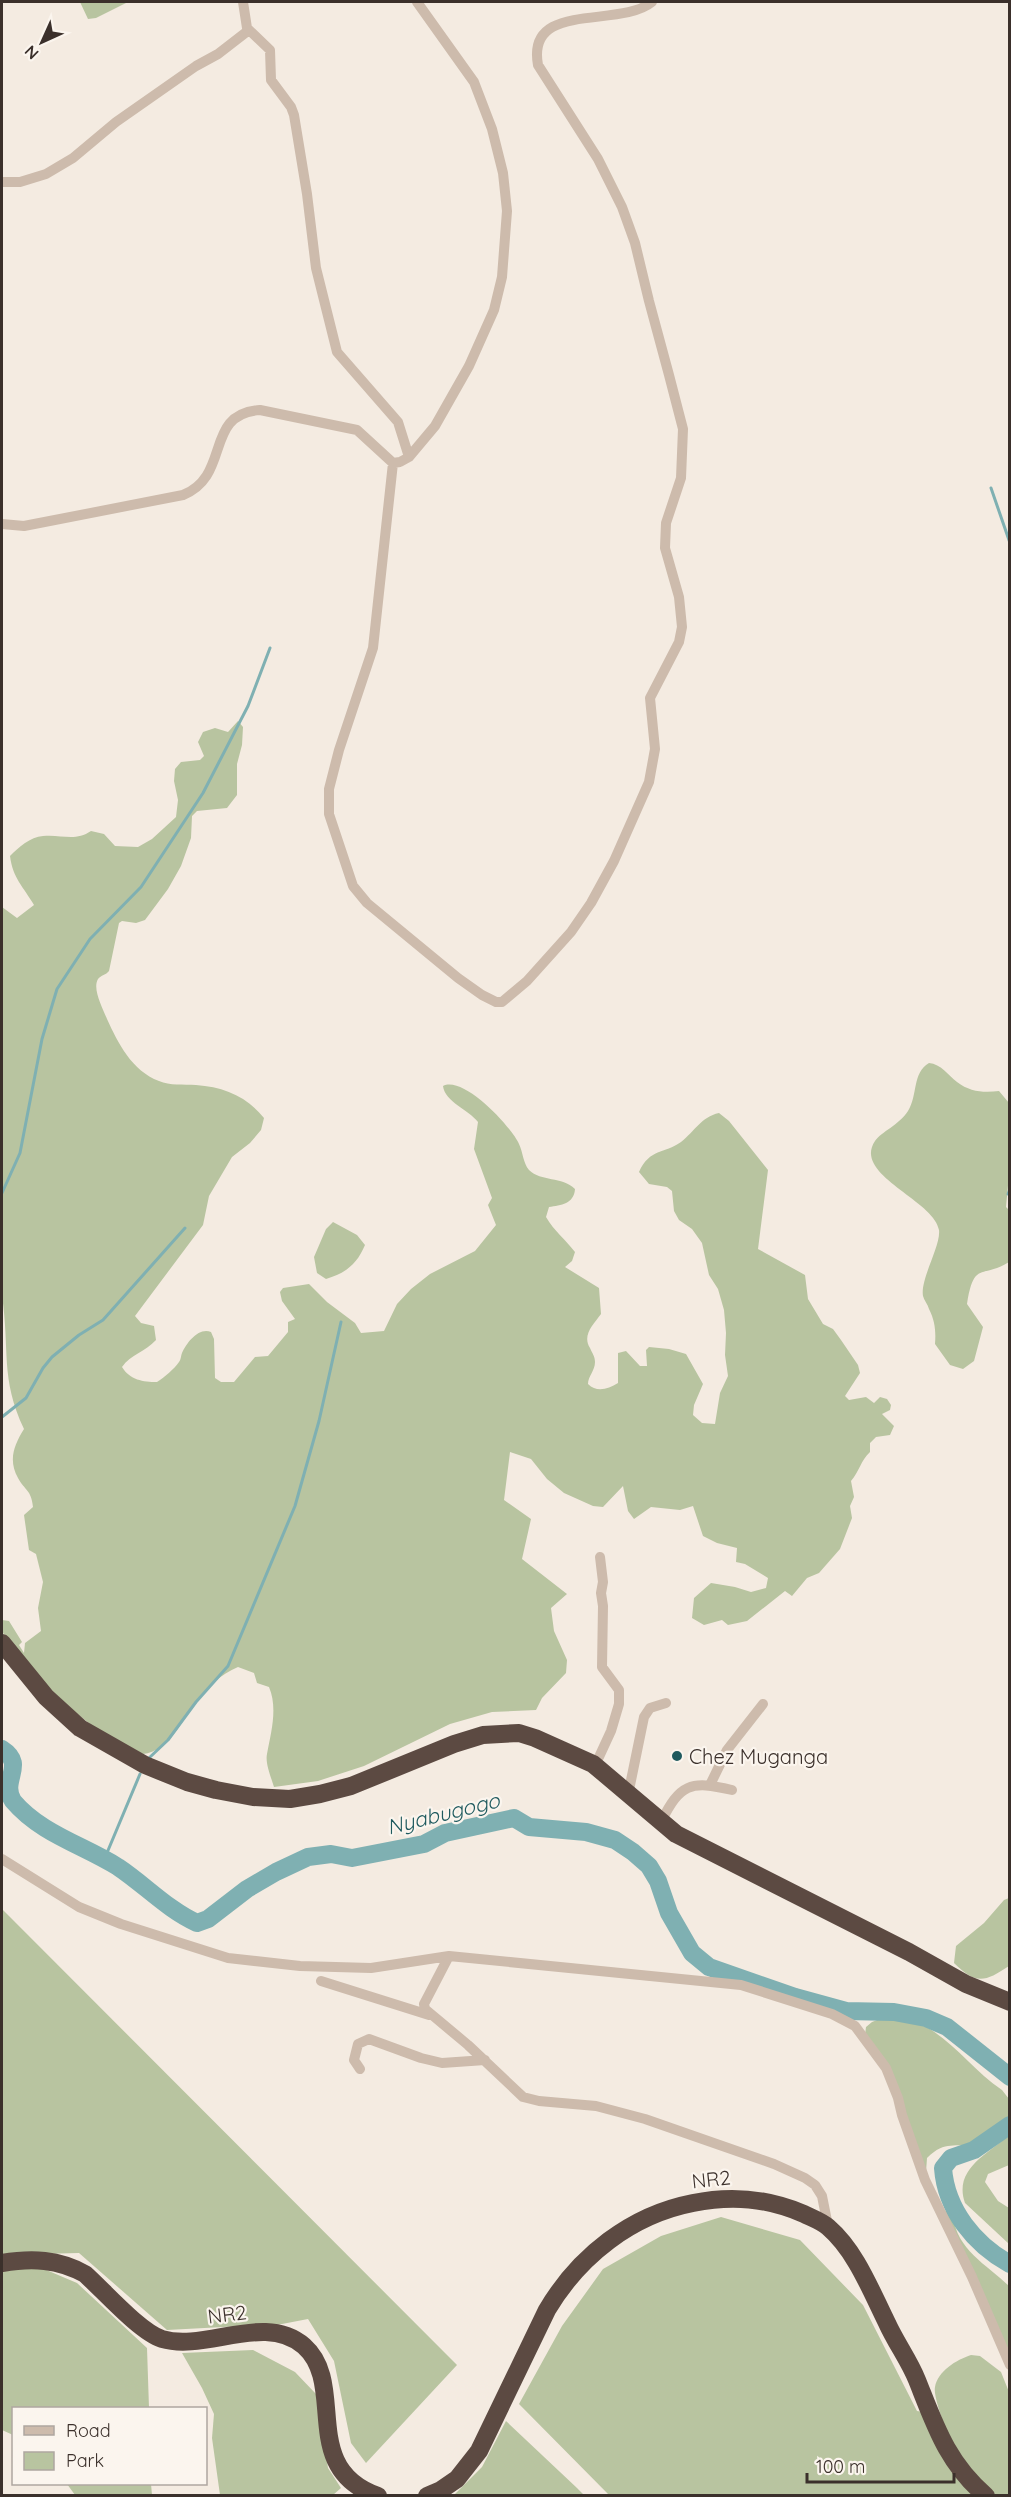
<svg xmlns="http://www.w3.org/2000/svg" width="1011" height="2497" viewBox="0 0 1011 2497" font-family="Quicksand,sans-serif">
  <rect width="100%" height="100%" fill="#f4ebe1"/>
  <path fill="#b8c4a0" d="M80 2H128L96 18 88 19Z
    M238 721 243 727 242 745 237 764V795L227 808 197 811 192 816 191 838 181 866 168 889 145 920 136 923 122 921 119 923 109 971C106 975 101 975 98 979 92 989 103 1009 107 1019 118 1043 132 1071 159 1081 170 1086 183 1084 196 1085 224 1087 246 1096 264 1118L261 1130 250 1143 232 1157 209 1196 203 1225 135 1316 141 1323 154 1326 156 1340C145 1352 131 1354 122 1367 130 1380 143 1382 157 1382 165 1377 174 1369 179 1362 181 1360 181 1355 182 1353 187 1342 199 1327 211 1332L214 1339 215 1378 221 1382H234L255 1357 268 1356 288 1332V1322L295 1319 282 1301 280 1292 283 1288 309 1284 327 1302 355 1323 361 1333 384 1331 397 1304 411 1289 430 1274 475 1251 496 1225 488 1205 492 1198 474 1149 478 1122C469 1110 445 1102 443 1086 463 1075 511 1126 519 1144 523 1152 523 1163 529 1170 541 1182 562 1176 575 1189 574 1204 561 1205 549 1207L546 1217C554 1231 566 1240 575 1252L572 1261 565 1267 599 1288 601 1314C593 1325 582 1335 590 1348 592 1353 595 1356 595 1362 595 1371 588 1376 588 1384 597 1393 608 1389 618 1383V1353L626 1351 640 1366H647L646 1350 649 1347 669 1349 686 1354 703 1384 694 1405 693 1415 702 1423 715 1424 720 1393 728 1376 725 1355 726 1333 724 1310 718 1289 709 1275 702 1243 692 1229 679 1220 674 1211 672 1191 667 1187 649 1184 639 1172C650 1148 664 1154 681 1142 695 1131 701 1117 719 1113L729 1121 768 1170 758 1249 805 1275 808 1299 823 1324 833 1329 841 1340 858 1365 860 1373 845 1396 849 1400 866 1397 874 1403 880 1397 887 1399 891 1405 890 1410 882 1414 894 1426 890 1435 876 1437 870 1443V1452C861 1460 859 1472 851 1481L854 1497 850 1506 852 1518 840 1549 819 1573 807 1578 792 1596 785 1591 747 1621 728 1625 722 1620 704 1625 692 1618 694 1598 711 1583 735 1587 751 1592 766 1588 768 1578 745 1564 736 1562 737 1548 717 1543 703 1536 693 1506 680 1510 651 1507 634 1519 628 1511 623 1486 603 1507 593 1506 564 1493 547 1479 531 1459 510 1452 504 1500 531 1519 522 1559 567 1594 551 1608 554 1631 567 1660 566 1673 542 1698 536 1710 492 1712 450 1724 364 1766 318 1781 274 1787C271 1777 265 1763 267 1754 271 1732 278 1708 269 1687L257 1683 254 1673 238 1667C221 1674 206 1688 195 1703 181 1722 169 1751 143 1754L95 1728 75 1712 44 1683 14 1647 3 1633 2 1620 9 1621 22 1642 19 1645 24 1653 25 1643 41 1631 38 1608 43 1582 36 1554 29 1550 24 1515 33 1507C31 1489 25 1491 18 1478 8 1460 14 1445 24 1429 0 1378 10 1350 2 1296V907L17 918 34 905C23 886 13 879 10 856 19 847 30 837 43 836 61 834 75 842 91 831L104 834 115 846 138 847 152 839 176 817 178 800 174 781 175 769 181 762 200 760 204 756 198 742 203 732 215 728 228 732Z
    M929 1063C941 1064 948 1075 957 1082 970 1092 984 1093 999 1091L1009 1103 1010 1164 1006 1207 1009 1210V1262C982 1279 974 1260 967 1304L983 1327 974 1361 963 1369 950 1365 935 1344C936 1331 935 1321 929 1309 928 1305 924 1300 923 1296 920 1279 941 1246 939 1230 934 1200 852 1175 875 1141 882 1131 898 1126 908 1111 918 1095 912 1073 929 1063Z
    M333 1222 357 1235 365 1245C357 1264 346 1273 326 1279L317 1273 314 1257 326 1229Z
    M1009 1898V1966C985 1982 976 1985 954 1963L956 1946 984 1923 1004 1900Z
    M2 1909 457 2365 366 2463 351 2443 334 2361 308 2319 282 2324 167 2330 79 2253 2 2255Z
    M887 2016C940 2018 962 2063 1002 2090L1009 2099V2117C1000 2126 988 2139 975 2143 955 2149 946 2139 927 2158L926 2172 905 2115 865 2035 866 2027 872 2022Z
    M1009 2135V2165L988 2174 985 2182 998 2201 1009 2208V2244L965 2203C953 2169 988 2154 1009 2135Z
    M939 2206 953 2216C957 2250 986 2264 1009 2286V2362Z
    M721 2217 800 2240 863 2305 917 2411 930 2413 987 2495H609L519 2404 562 2326 603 2269 661 2236Z
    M2 2266 44 2269 77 2283 147 2348 149 2408H14L13 2435 2 2430Z
    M253 2350 295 2372 316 2394 328 2468 341 2488 333 2495H220L212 2438 214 2414 202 2388 182 2353Z
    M971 2355 980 2356 1001 2372 1009 2392V2495H992C983 2487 974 2478 966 2469 957 2459 932 2400 935 2387 938 2371 956 2360 971 2355Z
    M506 2421 577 2488 584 2495H454L482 2467Z
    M67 2484H151L152 2495H75Z"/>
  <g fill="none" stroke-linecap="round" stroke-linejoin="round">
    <path stroke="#7fb0b2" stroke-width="3" d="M991 488 1010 543
      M2 1193 20 1153 42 1039 57 989 90 939 141 887 203 793 248 706 270 648
      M1008 1194 1010 1189
      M2 1417 26 1398 43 1368 52 1357 79 1335 103 1320 185 1228
      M149 1758 168 1740 196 1702 228 1666 295 1506 319 1421 341 1322
      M104 1860 140 1774"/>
    <path stroke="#7fb0b2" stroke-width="18" d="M2 1749C27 1765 0 1780 13 1801 41 1834 83 1845 118 1867 145 1885 168 1910 197 1923L208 1919 247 1889 276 1872 308 1857 331 1854 352 1858 424 1844 445 1833 514 1818 529 1827 586 1832 615 1840 633 1852 649 1866 658 1881 669 1913 692 1953 709 1967 795 1997 846 2011 894 2012 926 2018 947 2027 1010 2077
      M1010 2125 974 2150 951 2158 943 2168C946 2210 975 2245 1010 2264"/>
    <path stroke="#cdbbac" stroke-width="10" d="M243 2 247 28 270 50 271 80 291 107 294 115 307 194 316 268 337 352 398 422 409 457
      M2 182H20L46 174 73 158 116 122 196 66 218 54 249 30
      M393 463 373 648 339 750 329 789V814L353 886 367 903 458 978 482 995 496 1002H502L527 981 571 932 591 903 614 861 649 782 655 749 650 698 679 642 682 627 679 597 665 548 666 523 681 478 683 429 669 375 649 301 635 243 622 207 598 159 538 65C526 0 619 29 652 2
      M2 524 24 526 183 495C232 475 203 414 260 410L357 430 393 463 400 462 409 457 435 426 469 366 494 310 502 277 507 211 503 173 492 129 474 82 417 2
      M593 1764 599 1757 611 1731 619 1704V1690L602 1667 603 1606 601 1593 603 1582 600 1557
      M710 1785 727 1750 763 1704
      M628 1795 644 1717 650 1708 666 1703
      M661 1822C680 1784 690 1780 732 1790
      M2 1859 79 1907 121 1924 228 1958 300 1966 371 1968 449 1956 741 1985 832 2014 855 2026 886 2068 898 2098 902 2115 925 2180 972 2277 1010 2365
      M449 1956 424 2004 425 2009 468 2045 523 2097 539 2101 596 2106 645 2119 774 2164 805 2178 815 2185 822 2196 828 2226
      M321 1981 429 2015
      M360 2069 354 2060 358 2044 369 2039 421 2058 442 2063 485 2060"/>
    <path stroke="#5c4a42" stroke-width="18" d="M2 1643 46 1697 80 1728 145 1765 187 1782 216 1790 253 1797 290 1799 320 1794 351 1786 454 1744 483 1735 519 1733 535 1738 593 1764 676 1834 909 1952 966 1984 1010 2002
      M2 2263C32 2258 58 2259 85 2274 104 2291 140 2332 162 2339 206 2352 265 2312 304 2346 348 2385 298 2468 378 2496
      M427 2496 441 2490 457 2479 479 2451 547 2310C579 2256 631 2215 693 2203 732 2195 767 2198 804 2214 812 2218 821 2221 828 2227 856 2251 871 2291 887 2323 896 2343 909 2360 917 2380 935 2425 947 2463 986 2496"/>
  </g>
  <circle fill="#1f5a5e" stroke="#fbf5ee" stroke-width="2" cx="677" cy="1756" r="6"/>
  <g text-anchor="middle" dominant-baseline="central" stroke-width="4.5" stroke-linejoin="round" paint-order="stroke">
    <g font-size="20" fill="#3b302b" stroke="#fbf5ee" text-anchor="start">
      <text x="689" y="1756">Chez Muganga</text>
    </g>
    <g font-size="20" fill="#3b302b" stroke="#fbf5ee">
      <text transform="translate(711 2179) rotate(-6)">NR2</text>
      <text transform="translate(227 2314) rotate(-7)">NR2</text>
    </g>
    <g font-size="21" font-style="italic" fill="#1f5a5e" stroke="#fbf5ee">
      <text transform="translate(443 1813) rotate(-14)">Nyabugogo</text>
    </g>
  </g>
  <rect width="1011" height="2497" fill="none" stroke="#3b302b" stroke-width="6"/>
  <rect x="12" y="2407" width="195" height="78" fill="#fbf5ee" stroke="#aea6a0" stroke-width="1.5"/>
  <rect x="24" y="2426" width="30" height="9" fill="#cdbbac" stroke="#aea6a0" stroke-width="1.5"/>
  <text x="66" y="2437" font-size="18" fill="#3b302b">Road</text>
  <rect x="24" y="2452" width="30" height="18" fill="#b8c4a0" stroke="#aea6a0" stroke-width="1.5"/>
  <text x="66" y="2467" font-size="18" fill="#3b302b">Park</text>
  <g transform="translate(42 42) rotate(225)" stroke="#fbf5ee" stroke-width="4.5" paint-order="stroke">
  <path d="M0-4.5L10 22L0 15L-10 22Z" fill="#3b302b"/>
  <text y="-9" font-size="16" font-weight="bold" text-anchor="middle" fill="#3b302b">N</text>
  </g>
  <path d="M807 2473v9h147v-9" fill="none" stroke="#3b302b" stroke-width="3"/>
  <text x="816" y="2473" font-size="18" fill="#3b302b" stroke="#fbf5ee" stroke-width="4.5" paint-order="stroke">100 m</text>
</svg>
